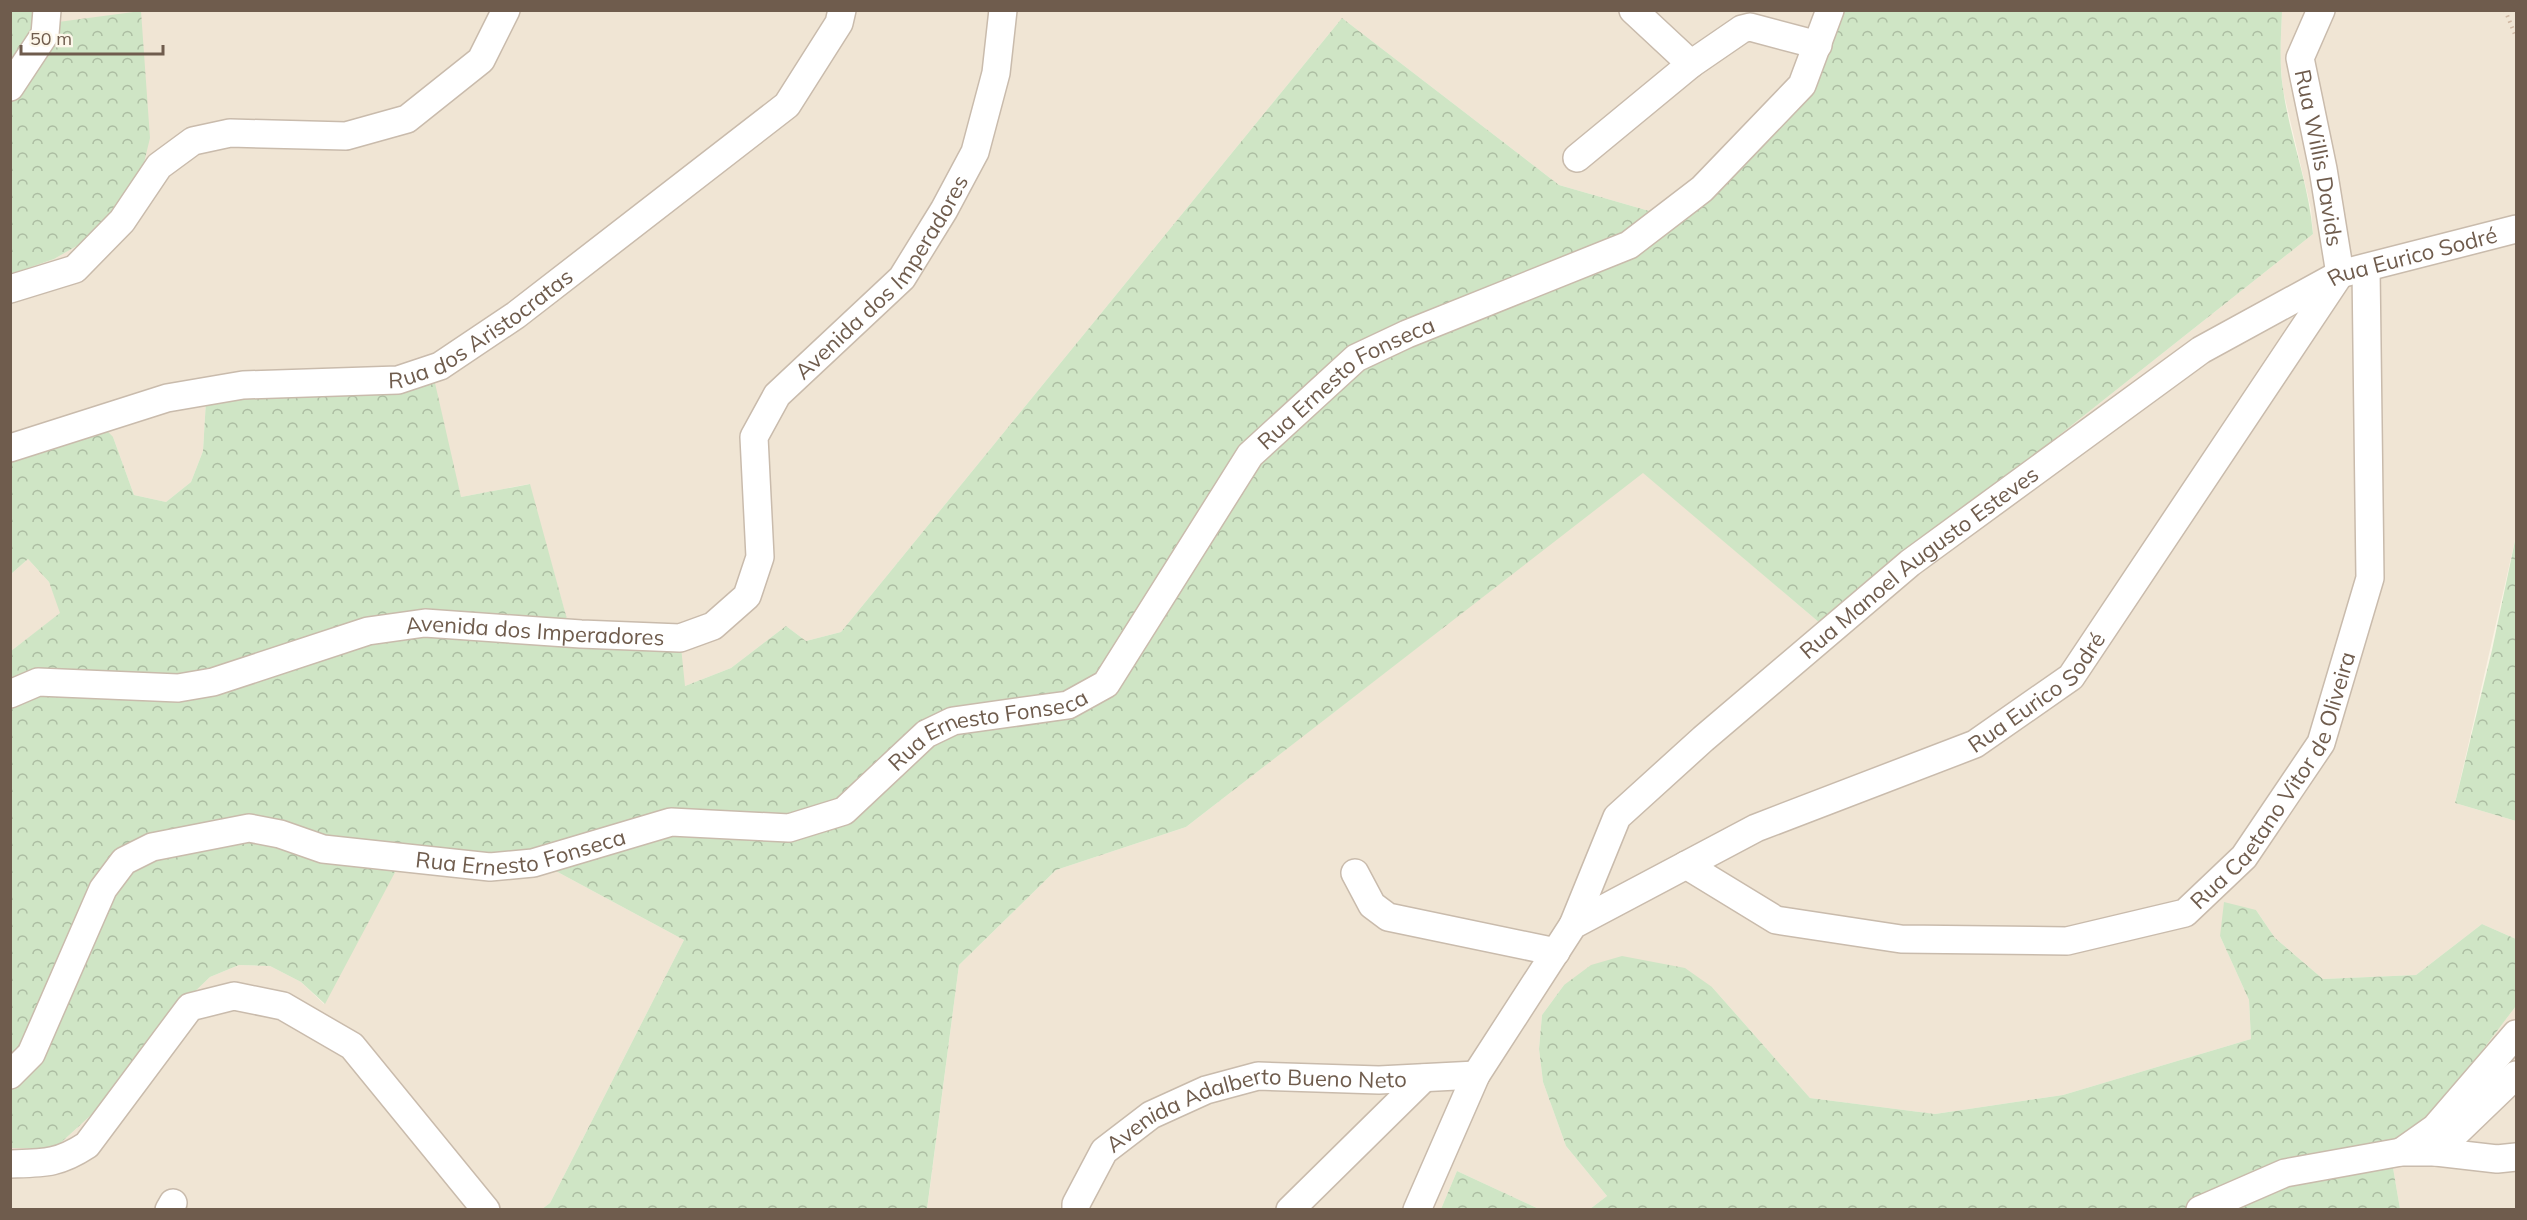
<svg xmlns="http://www.w3.org/2000/svg" width="2527" height="1220" viewBox="0 0 2527 1220" font-family="Mulish,sans-serif">
  <defs>
    <pattern id="forest-crowns" width="20" height="18" patternUnits="userSpaceOnUse" patternTransform="scale(1.5)"><rect width="20" height="18" fill="#cfe5c5"/><path d="M2 6a3 3 0 1 1 6 0M12 15a3 3 0 1 1 6 0" fill="none" stroke="#acbda2"/></pattern>
  </defs>
  <rect width="100%" height="100%" fill="#f9f3e4"/>
  <path fill="#f0e5d4" d="M56 11H1830L1817 81 1670 217 1559 185 1342 18 841 632 806 641 786 626 731 668 685 686 573 641 529 484 461 497 206 400 203 451 191 482 166 502 134 495 113 437 11 454 10 274 54 259 82 243Z
    M2282 11H2516V536L2455 803 2516 821V939L2482 924 2416 975 2323 979 2275 938 2256 910 2220 936 2249 1000 2251 1039 2063 1095 1935 1114 1810 1098 1712 987 1564 985 1542 1015 1539 1049 1543 1082 1566 1146 1607 1196 1590 1209H1539L1457 1171 1441 1209 927 1210 959 965 1056 870 1186 827 1643 472 1821 624 2313 234 2311 209 2283 90 2280 58Z
    M28 559 49 582 61 613 11 651V574Z
    M399 862 552 869 684 940 550 1203 542 1209H11L10 1148H55L112 1096 186 1000 210 977 239 965 270 966 301 982 324 1004Z
    M2516 1006V1054L2512 1060 2516 1057V1209H2400L2390 1150 2438 1109Z"/>
  <path fill="url(#forest-crowns)" d="M10 11H56L58 22 141 11 150 138 142 171 124 198 82 243 54 259 11 274Z
    M1830 11H2282C2281 37 2279 63 2283 89 2290 138 2309 184 2313 234L1821 624 1643 473 1186 827 1056 870 959 965 927 1209H542L550 1203 684 940 552 869 400 863 325 1004 301 982 270 966 239 965 210 977 186 1000 112 1096 55 1148H11V651L60 613 49 582 28 559 11 574 10 454 98 421 113 437 134 495 166 502 191 482 203 451 206 400 435 383 461 497 530 484 573 641 681 647 685 686 731 668 786 626 806 641 841 632 1342 18 1559 185 1670 217 1817 81Z
    M2516 536V821L2455 803 2492 650Z
    M2224 902 2256 910 2275 938 2323 979 2416 975 2482 924 2516 939V1006L2438 1109 2390 1150 2400 1209H1590L1607 1196 1566 1146 1543 1082 1539 1049 1542 1015 1564 985 1591 965 1622 956 1685 968 1712 987 1810 1098 1935 1114 2063 1095 2251 1039 2249 1000 2220 936Z
    M1457 1171 1539 1209H1441Z"/>
  <g fill="none" stroke-linecap="round" stroke-linejoin="round">
    <defs>
      <g id="minor">
        <path d="M1633 10 1691 64"/>
        <path id="s1" d="M2321 10 2300 58 2323 169 2340 274"/>
        <path d="M10 87 45 34 47 10"/>
        <path d="M1577 158 1691 64 1742 29 1750 27 1818 45"/>
        <path d="M10 289 75 269 122 221 159 166 193 141 230 133 346 136 407 119 481 60 506 10"/>
        <path id="s2" d="M10 448 167 398 243 385 398 380 440 366 516 315 787 105 839 23 842 10"/>
        <path id="s3" d="M10 694 38 682 178 688 213 682 368 631 425 623 581 634 680 638 713 626 747 596 760 557 754 437 777 395 902 278 944 210 975 152 996 73 1003 10"/>
        <path id="s4" d="M1686 865 1776 920 1901 939 2067 941 2185 913 2244 857 2321 743 2370 578 2366 268"/>
        <path d="M1355 873 1372 905 1388 917 1556 952"/>
        <path id="s5" d="M1573 925 1617 817 1703 739 1910 563 2201 350 2340 274 2516 229"/>
        <path id="s6" d="M10 1075 31 1054 103 889 124 861 152 847 249 828 280 834 323 849 490 867 533 863 671 822 789 828 844 811 926 734 953 721 1068 705 1106 684 1250 455 1356 358 1407 334 1629 245 1702 189 1802 85 1830 10"/>
        <path d="M2401 1152 2435 1128 2516 1034"/>
        <path d="M2436 1152 2497 1159 2516 1157"/>
        <path d="M10 1164C44 1163 58 1164 87 1145L190 1007 234 996 283 1006 352 1046 486 1210"/>
        <path d="M169 1210 173 1203"/>
        <path id="s7" d="M1076 1210V1204L1104 1151 1151 1115 1206 1090 1258 1076 1379 1080 1476 1075"/>
        <path d="M1290 1210 1424 1078"/>
        <path id="s8" d="M1417 1210 1476 1075 1573 925 1756 828 1975 744 2071 677 2340 274"/>
        <path d="M2200 1210 2285 1173 2401 1152H2436L2516 1075"/>
      </g>
    </defs>
    <use href="#minor" stroke="#c9bbac" stroke-width="30"/>
    <path stroke="#d0b8a3" stroke-width="4" stroke-dasharray="1.5 4.5" stroke-linecap="butt" d="M2505 10 2516 37"/>
    <use href="#minor" stroke="#fff" stroke-width="27"/>
  </g>
  <g text-anchor="middle" dominant-baseline="central" stroke-width="4.5" stroke-linejoin="round" paint-order="stroke">
    <g font-size="22" fill="#6f5c4d" stroke="#fdf7ea">
      <text stroke="none"><textPath href="#s1" startOffset="154">Rua Willis Davids</textPath></text>
      <text stroke="none"><textPath href="#s5" startOffset="1098">Rua Eurico Sodré</textPath></text>
      <text stroke="none"><textPath href="#s3" startOffset="1131">Avenida dos Imperadores</textPath></text>
      <text stroke="none"><textPath href="#s2" startOffset="494">Rua dos Aristocratas</textPath></text>
      <text stroke="none"><textPath href="#s6" startOffset="1677">Rua Ernesto Fonseca</textPath></text>
      <text stroke="none"><textPath href="#s5" startOffset="512">Rua Manoel Augusto Esteves</textPath></text>
      <text stroke="none"><textPath href="#s3" startOffset="537">Avenida dos Imperadores</textPath></text>
      <text stroke="none"><textPath href="#s8" startOffset="849">Rua Eurico Sodré</textPath></text>
      <text stroke="none"><textPath href="#s6" startOffset="1155">Rua Ernesto Fonseca</textPath></text>
      <text stroke="none"><textPath href="#s4" startOffset="682">Rua Caetano Vitor de Oliveira</textPath></text>
      <text stroke="none"><textPath href="#s6" startOffset="652">Rua Ernesto Fonseca</textPath></text>
      <text stroke="none"><textPath href="#s7" startOffset="230">Avenida Adalberto Bueno Neto</textPath></text>
    </g>
  </g>
  <rect width="2527" height="1220" fill="none" stroke="#6f5c4d" stroke-width="24"/>
  <path d="M21 45v9h142v-9" fill="none" stroke="#6f5c4d" stroke-width="3"/>
  <text x="30" y="45" font-size="18" fill="#6f5c4d" stroke="#fdf7ea" stroke-width="4.5" paint-order="stroke">50 m</text>
</svg>
